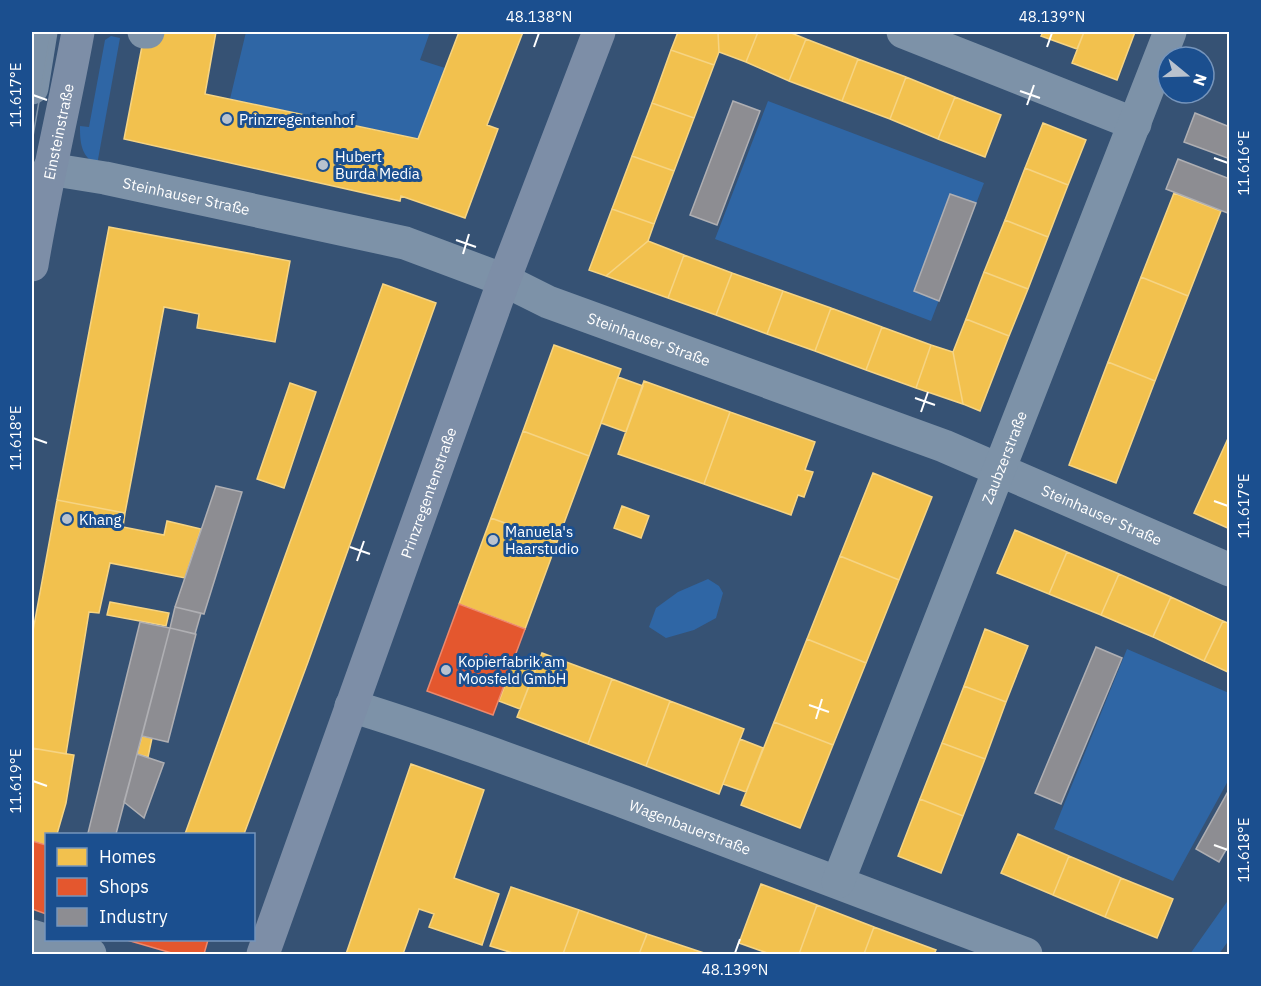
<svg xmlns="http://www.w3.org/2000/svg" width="1261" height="986" viewBox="0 0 1261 986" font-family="'IBM Plex Sans',sans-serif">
  <rect width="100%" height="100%" fill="#365274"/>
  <path fill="#2f66a5" d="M246 32H430L420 60 445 68 418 139 230 99Z
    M111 36 120 38 97 165C81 156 80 143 80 126L89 127 105 40Z
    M768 101 984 183 931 321 715 239Z
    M708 579 719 586 723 593 716 618 694 630 666 638 649 627 656 608 678 592Z
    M1127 649 1229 693V779L1173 881 1054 829Z
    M1229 899V940L1219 954H1190Z"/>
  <path fill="#f2c14e" stroke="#f6d483" stroke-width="1.5" d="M154 32H216L205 94 418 139 459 32H523L487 125 498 129 465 218 401 196 400 201 124 139 143 41Z
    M678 32H718L719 52 714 65 671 50Z
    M718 32H758L746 62 719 52Z
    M758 32H789L806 39 789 81 746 62Z
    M1043 32H1084L1077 49 1041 36Z
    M1084 32H1135L1117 80 1072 63Z
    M806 39 858 59 842 101 789 81Z
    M671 50 714 65 694 118 652 103Z
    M858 59 906 77 890 119 842 101Z
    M906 77 955 97 938 139 890 119Z
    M955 97 1001 115 985 157 938 139Z
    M652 103 694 118 674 171 632 156Z
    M1043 123 1086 140 1068 185 1025 168Z
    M632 156 674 171 654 224 612 209Z
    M1025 168 1068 185 1048 237 1005 220Z
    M1174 193 1221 211 1188 296 1141 277Z
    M612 209 654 224 648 241 606 276 589 270Z
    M1005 220 1048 237 1028 289 984 272Z
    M109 227 290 261 275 342 197 328 199 314 164 307 125 513 57 500Z
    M648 241 684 255 668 298 606 276Z
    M684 255 732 273 716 315 668 298Z
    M984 272 1028 289 1009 336 966 319Z
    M732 273 783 291 767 334 716 315Z
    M1141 277 1188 296 1155 381 1108 362Z
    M383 284 436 303 308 662 244 834H185Z
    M783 291 831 308 815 351 767 334Z
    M831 308 882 327 866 370 815 351Z
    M966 319 1009 336 980 411 963 404 953 352Z
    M882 327 931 345 916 388 866 370Z
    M554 345 621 369 589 456 523 431Z
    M931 345 953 352 963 404 916 388Z
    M1108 362 1155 381 1116 483 1069 465Z
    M618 377 643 386 626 432 601 423Z
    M644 381 730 412 704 484 618 454Z
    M290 383 316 392 284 488 257 479Z
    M730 412 815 442 805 470 813 472 804 497 798 495 791 515 704 484Z
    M523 431 589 456 557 542 491 518Z
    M1230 434V529L1194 513Z
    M873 473 932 497 899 580 840 556Z
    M57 500 125 513 123 527 164 535 167 521 201 529 185 578 110 563 99 613 89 612 66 754 32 748V636Z
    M622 506 649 516 641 538 614 528Z
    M491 518 557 542 525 629 459 604Z
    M1015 530 1067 552 1049 594 997 573Z
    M1067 552 1119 574 1101 615 1049 594Z
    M840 556 899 580 866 663 807 639Z
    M1119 574 1171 597 1153 637 1101 615Z
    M1171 597 1223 621 1204 661 1153 637Z
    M110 602 169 613 166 626 107 615Z
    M1223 621 1230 624V673L1204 661Z
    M985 629 1028 646 1006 702 964 686Z
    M807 639 866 663 833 745 774 722Z
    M542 653 612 679 588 744 517 717Z
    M515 658 537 665 520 709 499 701Z
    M612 679 670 701 646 766 588 744Z
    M964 686 1006 702 985 759 942 743Z
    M670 701 744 729 719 794 646 766Z
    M774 722 833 745 800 828 741 805Z
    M142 736 152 738 148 757 137 754Z
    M740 739 763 748 746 792 723 784Z
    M942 743 985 759 963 816 920 799Z
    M32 748 74 755 66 803 57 834H46V845L32 841Z
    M411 764 484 790 454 878 499 894 482 945 429 927 434 914 419 909 403 954H346Z
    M920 799 963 816 941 873 898 856Z
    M1018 834 1069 856 1053 895 1001 873Z
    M1069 856 1121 878 1105 917 1053 895Z
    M1121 878 1173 899 1157 938 1105 917Z
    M761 884 817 905 799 954H770L739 943Z
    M511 887 579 910 563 954H516L490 946Z
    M817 905 874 927 864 954H799Z
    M579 910 647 934 639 954H563Z
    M874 927 936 950 934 954H864Z
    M647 934 707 954H639Z"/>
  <path fill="#e4572e" stroke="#ec896d" stroke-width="1.5" d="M459 604 525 629 493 715 427 691Z
    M32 841 46 845V914L32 909Z
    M127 940H208L204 954H175Z"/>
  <path fill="#8d8d92" stroke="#afafb3" stroke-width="1.5" d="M733 101 760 111 717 225 690 215Z
    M1195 113 1230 127V159L1184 142Z
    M1178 159 1230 179V214L1166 189Z
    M950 194 976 203 939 301 914 291Z
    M216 486 242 492 204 614 175 607Z
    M175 607 201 613 195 634 170 628Z
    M140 622 170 628 116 834 88 833Z
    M170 628 196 634 168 742 142 736Z
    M1096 647 1122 658 1061 804 1035 793Z
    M137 754 164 763 144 818 124 802Z
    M1230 788V843L1219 862 1196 849Z"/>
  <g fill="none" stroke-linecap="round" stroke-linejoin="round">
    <g stroke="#7d92a8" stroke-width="33">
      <path d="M144 32H148"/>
      <path d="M903 32 1135 124"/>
      <path d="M32 88 41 32"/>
      <path id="s1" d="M49 169 105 178 405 243 504 280 548 302 944 446 1230 570"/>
      <path id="s2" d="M351 706C442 734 532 768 622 801 757 852 892 903 1026 954"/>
      <path id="s3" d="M838 882 1170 32"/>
      <path d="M32 936 90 954"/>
    </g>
    <g stroke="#7d8ea7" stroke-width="33">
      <path id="s4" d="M32 265C45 186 64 110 78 32"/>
      <path id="s5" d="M263 954 504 280 599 32"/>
    </g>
    <path stroke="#7e92a7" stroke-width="1.5" d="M32 53 35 32
      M32 142 51 32"/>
  </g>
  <path fill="none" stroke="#fff" stroke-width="2" d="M534 47 539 33M1047 47 1052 33M1020 91 1040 98M33 95 47 100M1027 105 1034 85M1214 158 1228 163M456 240 476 247M463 254 469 234M915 398 935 405M921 412 928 392M33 438 47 443M1214 501 1228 506M350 547 370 554M357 561 364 541M809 705 829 712M816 719 822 699M33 781 47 786M1214 845 1228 850M735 953 740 939"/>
  <g fill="#b9c2ce" stroke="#1b4f8f" stroke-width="2">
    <circle cx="227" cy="119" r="6"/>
    <circle cx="323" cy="165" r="6"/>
    <circle cx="67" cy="519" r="6"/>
    <circle cx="493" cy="540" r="6"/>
    <circle cx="446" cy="670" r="6"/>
  </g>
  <g text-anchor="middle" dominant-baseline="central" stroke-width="6" stroke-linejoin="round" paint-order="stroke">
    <g font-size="15" fill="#fff" stroke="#1b4f8f" text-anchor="start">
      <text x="239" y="119">Prinzregentenhof</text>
      <text x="335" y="156">Hubert<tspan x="335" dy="17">Burda Media</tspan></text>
      <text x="79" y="519">Khang</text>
      <text x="505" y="531">Manuela's<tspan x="505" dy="17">Haarstudio</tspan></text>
      <text x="458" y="661">Kopierfabrik am<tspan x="458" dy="17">Moosfeld GmbH</tspan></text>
    </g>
    <g font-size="15" fill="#fff" stroke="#1b4f8f">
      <text stroke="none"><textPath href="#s4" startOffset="136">Einsteinstraße</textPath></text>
      <text stroke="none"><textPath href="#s1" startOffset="140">Steinhauser Straße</textPath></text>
      <text stroke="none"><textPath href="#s1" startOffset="626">Steinhauser Straße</textPath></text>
      <text stroke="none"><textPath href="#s3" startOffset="456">Zaubzerstraße</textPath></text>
      <text stroke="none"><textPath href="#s5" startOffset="490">Prinzregentenstraße</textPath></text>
      <text stroke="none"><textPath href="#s1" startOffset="1112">Steinhauser Straße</textPath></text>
      <text stroke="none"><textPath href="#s2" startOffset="360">Wagenbauerstraße</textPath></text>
    </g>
  </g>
  <rect width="1261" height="986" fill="none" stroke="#1b4f8f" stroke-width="66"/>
  <rect x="45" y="833" width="210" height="108" fill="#1b4f8f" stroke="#7695bc" stroke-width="1.5"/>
  <rect x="57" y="848" width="30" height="18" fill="#f2c14e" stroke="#7695bc" stroke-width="1.5"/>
  <text x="99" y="863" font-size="18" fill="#ffffff">Homes</text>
  <rect x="57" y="878" width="30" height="18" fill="#e4572e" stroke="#7695bc" stroke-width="1.5"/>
  <text x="99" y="893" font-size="18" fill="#ffffff">Shops</text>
  <rect x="57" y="908" width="30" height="18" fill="#8d8d92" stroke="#7695bc" stroke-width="1.5"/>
  <text x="99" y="923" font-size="18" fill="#ffffff">Industry</text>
  <g transform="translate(1186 75) rotate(109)"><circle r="28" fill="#1b4f8f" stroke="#7695bc" stroke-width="1.5"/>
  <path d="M0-4.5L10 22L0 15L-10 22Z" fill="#b9c2ce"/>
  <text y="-9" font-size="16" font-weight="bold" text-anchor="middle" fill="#ffffff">N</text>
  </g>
  <rect x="33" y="33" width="1195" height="920" fill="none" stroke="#fff" stroke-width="2"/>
  <g font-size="15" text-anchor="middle" fill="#fff">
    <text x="539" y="22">48.138°N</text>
    <text x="1052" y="22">48.139°N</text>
    <text transform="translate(16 95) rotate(-90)" y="5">11.617°E</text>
    <text transform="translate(1244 163) rotate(-90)" y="5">11.616°E</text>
    <text transform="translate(16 438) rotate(-90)" y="5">11.618°E</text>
    <text transform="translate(1244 506) rotate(-90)" y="5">11.617°E</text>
    <text transform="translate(16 781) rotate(-90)" y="5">11.619°E</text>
    <text transform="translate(1244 850) rotate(-90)" y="5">11.618°E</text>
    <text x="735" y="975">48.139°N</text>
  </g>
</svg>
